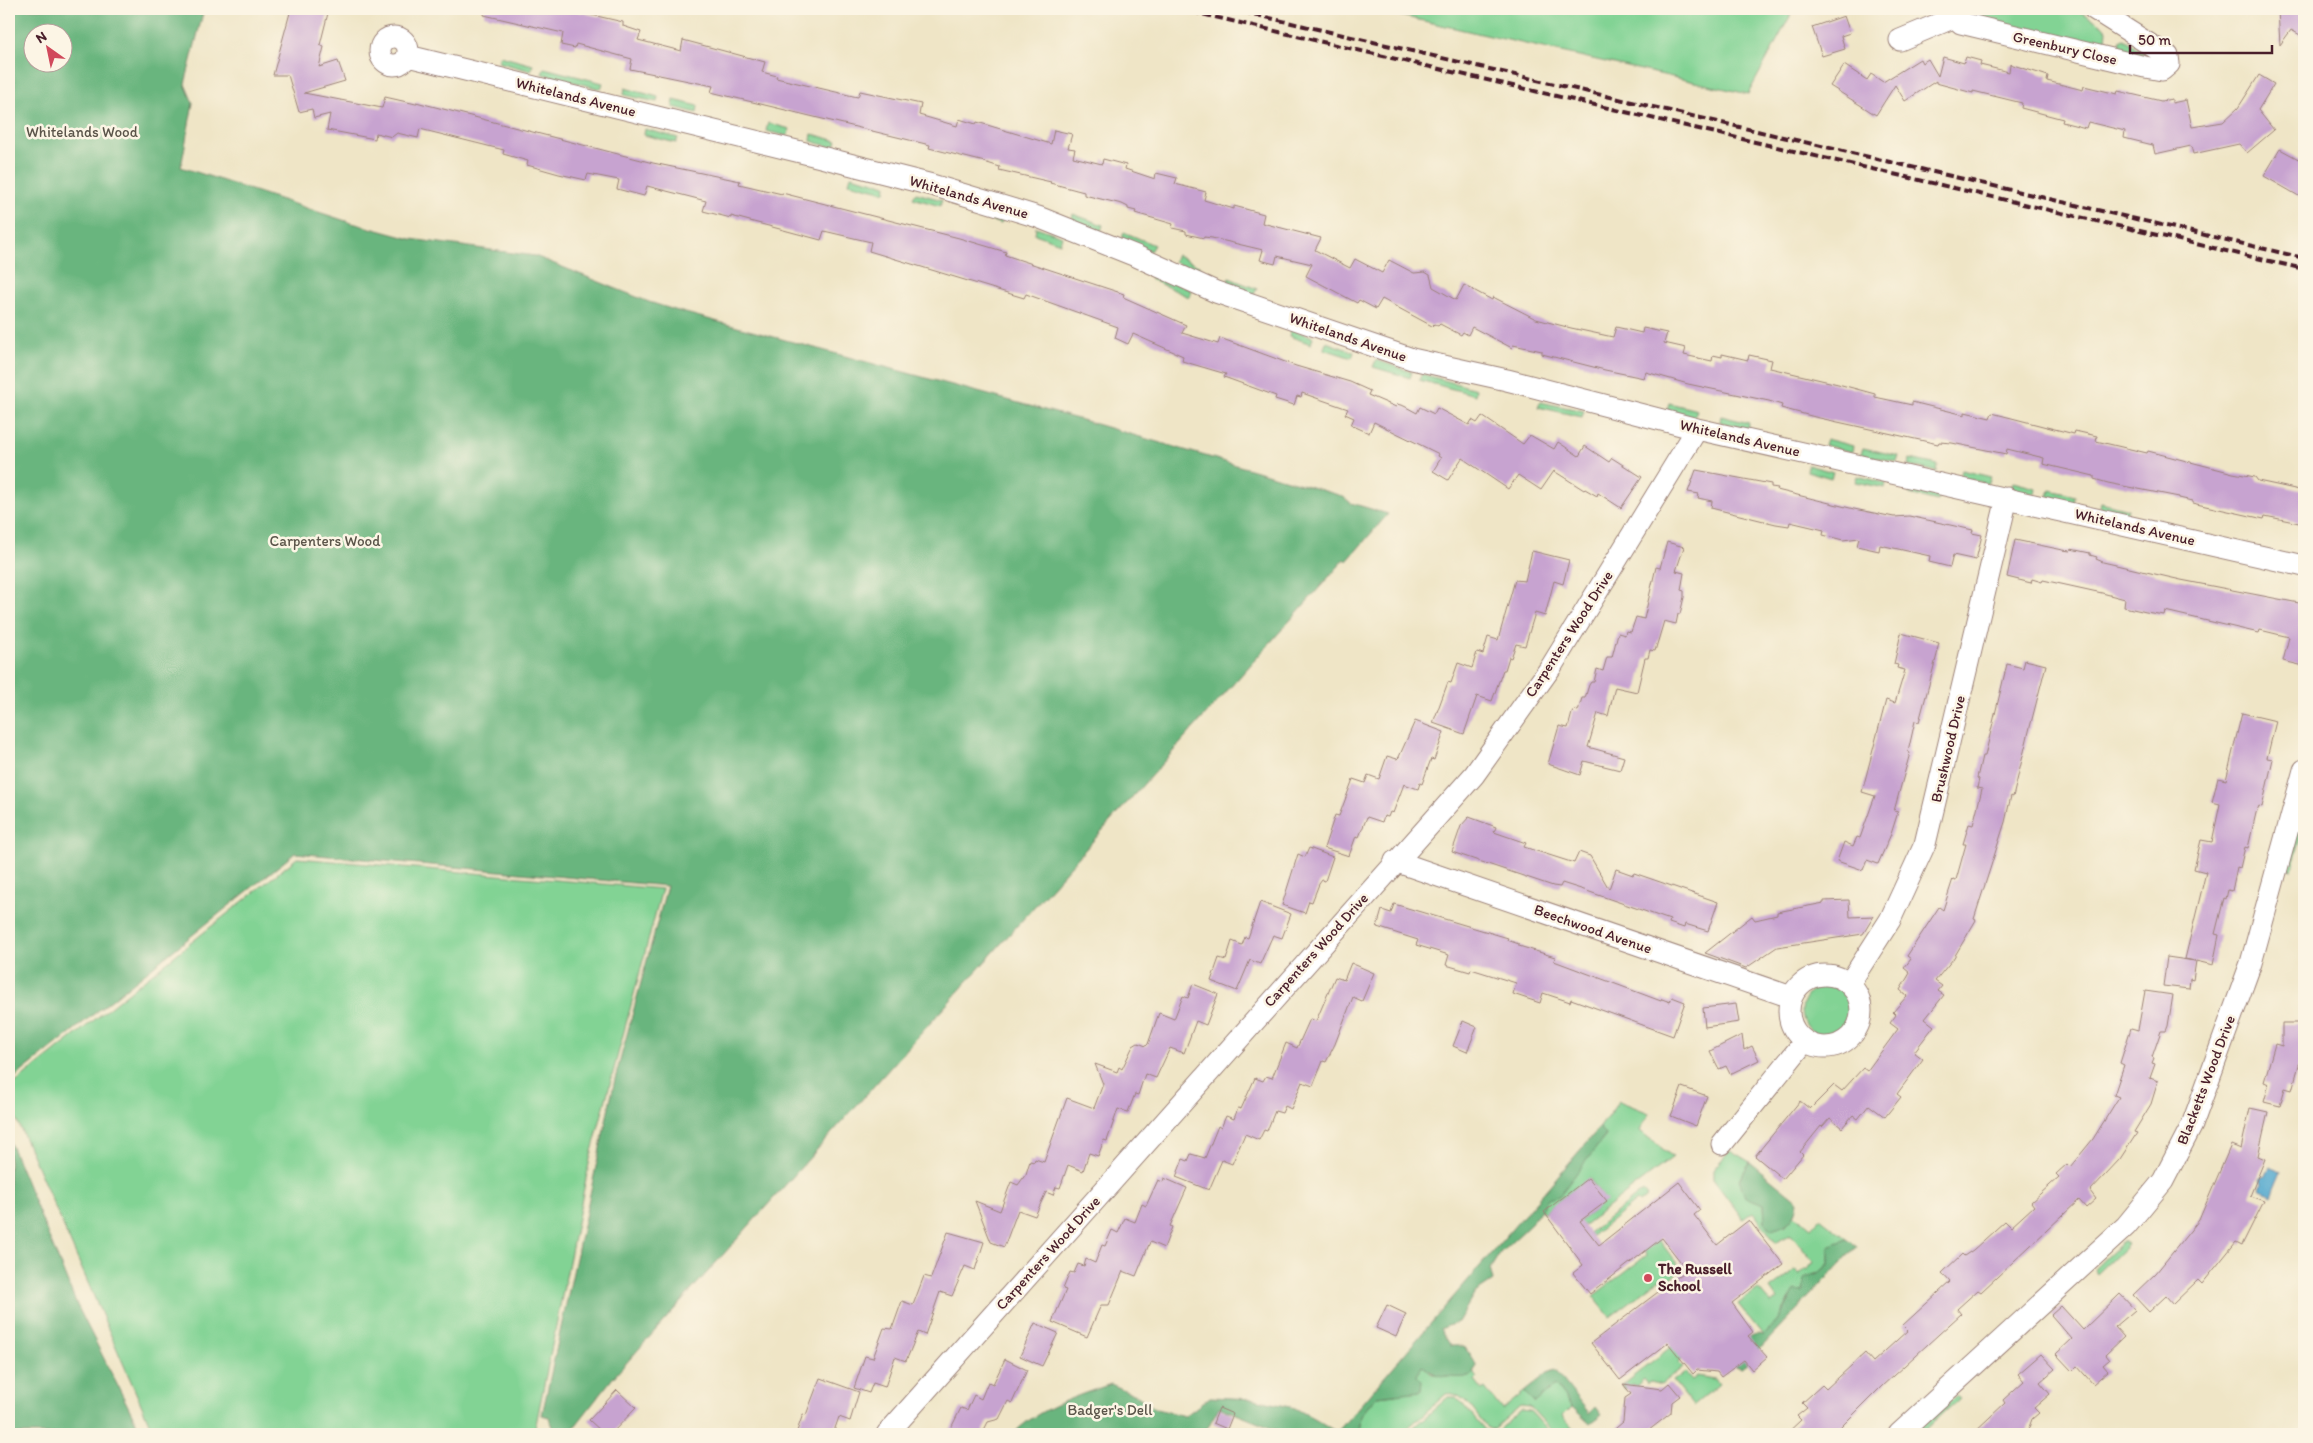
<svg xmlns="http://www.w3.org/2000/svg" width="2313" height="1443" viewBox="0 0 2313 1443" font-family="Itim,sans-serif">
  <rect width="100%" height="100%" fill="#fcf5e5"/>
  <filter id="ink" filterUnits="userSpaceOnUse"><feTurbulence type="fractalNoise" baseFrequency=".02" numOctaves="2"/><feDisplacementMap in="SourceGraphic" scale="10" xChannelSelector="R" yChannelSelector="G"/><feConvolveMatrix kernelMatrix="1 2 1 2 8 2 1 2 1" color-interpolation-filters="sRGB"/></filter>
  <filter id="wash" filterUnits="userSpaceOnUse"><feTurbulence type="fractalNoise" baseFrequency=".0096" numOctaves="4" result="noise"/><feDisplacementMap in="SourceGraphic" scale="20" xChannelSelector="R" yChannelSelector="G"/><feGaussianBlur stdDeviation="1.12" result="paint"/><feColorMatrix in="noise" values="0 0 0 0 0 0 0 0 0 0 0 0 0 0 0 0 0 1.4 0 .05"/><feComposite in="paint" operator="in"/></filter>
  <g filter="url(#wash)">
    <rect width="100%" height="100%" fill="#efe5c6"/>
    <path fill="#82d394" stroke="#667960" d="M1370 9H1794L1748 94Z
      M1965 9H2075L2103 25 2107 30 2106 40 2095 47 1968 16Z
      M2124 39 2152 58 2118 52 2121 40Z
      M500 56 533 65 531 71 498 62Z
      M544 68 603 83 601 89 542 74Z
      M625 88 658 97 657 102 624 95Z
      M674 100 698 106 697 113 673 107Z
      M768 123 790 129 787 136 766 131Z
      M645 129 678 138 676 143 644 135Z
      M812 134 837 141 834 148 811 141Z
      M851 176 886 185 885 192 849 183Z
      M916 193 942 200 940 206 913 198Z
      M973 208 1004 218 1001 224 970 214Z
      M1073 214 1103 225 1101 231 1072 221Z
      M1036 227 1062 236 1060 243 1035 234Z
      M1124 232 1154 245 1150 251 1122 239Z
      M1177 255 1200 266 1197 272 1174 262Z
      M1153 273 1191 290 1189 297 1150 279Z
      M1229 278 1257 289 1253 295 1227 285Z
      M1291 329 1313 337 1311 344 1289 336Z
      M1326 342 1354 352 1352 358 1324 349Z
      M1376 360 1412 372 1410 378 1373 367Z
      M1422 374 1476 389 1475 395 1419 380Z
      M1540 402 1584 411 1582 417 1538 407Z
      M1669 403 1697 410 1694 417 1667 410Z
      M1721 416 1749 423 1747 429 1720 422Z
      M1826 439 1853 446 1852 452 1824 445Z
      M1863 448 1899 456 1897 462 1861 454Z
      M1910 459 1938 465 1937 472 1908 465Z
      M1808 465 1833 472 1831 478 1807 471Z
      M1962 470 1991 477 1988 484 1960 477Z
      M1857 476 1886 483 1885 488 1855 482Z
      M2013 482 2036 488 2035 494 2011 488Z
      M1910 488 1938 495V501L1909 494Z
      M2050 490 2075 496 2074 503 2048 496Z
      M2101 502 2128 509 2126 515 2103 509 2100 507Z
      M2304 806V828L2292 869 2286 867Z
      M297 858 662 889 590 1159 534 1434H154L9 1102V1088Z
      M1802 1011a25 25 0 1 1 50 0a25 25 0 1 1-50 0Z
      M1619 1101 1649 1113 1640 1131 1673 1157 1565 1240 1562 1235 1606 1201 1589 1178 1544 1212 1540 1210 1548 1199 1606 1136 1600 1127Z
      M1730 1150 1750 1162 1739 1180 1764 1204 1765 1222 1785 1226 1795 1215 1811 1228 1820 1218 1847 1239 1829 1246V1264L1820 1272 1814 1273 1803 1292 1790 1298 1777 1322 1763 1335 1738 1304 1758 1289 1771 1304 1777 1299 1770 1289 1795 1270 1799 1275 1814 1262 1790 1234 1776 1243 1753 1212 1743 1219 1713 1179V1170Z
      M1643 1191 1647 1196 1639 1203 1637 1201 1592 1236 1589 1233Z
      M1656 1236 1682 1270 1664 1284 1660 1279 1610 1317 1593 1296 1647 1255 1642 1247Z
      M2122 1242 2127 1245 2097 1274 2094 1269Z
      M1681 1339 1683 1358 1679 1363 1683 1367 1661 1385 1651 1382 1648 1384 1644 1379 1636 1386 1632 1384 1625 1389 1622 1385Z
      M1422 1366 1432 1374 1470 1377 1473 1372 1478 1378 1475 1381 1482 1390 1485 1388 1502 1410 1524 1392 1535 1402 1555 1385 1572 1407 1563 1416 1578 1434H1555L1530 1407 1520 1406 1495 1428 1490 1429 1486 1427C1476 1415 1463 1390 1446 1394L1401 1434H1359L1361 1415 1377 1396 1396 1394Z
      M1685 1372 1692 1380 1697 1376 1715 1379 1719 1384 1693 1406 1673 1381Z
      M1956 1395 1960 1398 1921 1434H1913Z
      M1448 1397H1456L1460 1401 1485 1431 1497 1432 1521 1410 1530 1411 1551 1434H1406Z"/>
    <path fill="#69b57e" stroke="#5a6a54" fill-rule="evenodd" d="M9 9H204L185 84 193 103 181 167 352 223 411 239 535 256 649 302 678 311 1089 422 1342 496 1351 503 1388 514 1347 561 1345 559 612 1379 569 1434H556L549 1417 542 1415 615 1079 667 886 295 853 9 1082ZM62 32V62H32V32Z
      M1600 1127 1606 1135 1559 1196 1548 1199 1531 1224 1500 1253 1490 1269 1493 1281 1475 1293 1458 1322 1440 1329 1451 1346H1464L1477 1366 1470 1377C1452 1378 1437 1378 1422 1366L1416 1375 1422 1381 1421 1391 1377 1396 1361 1415 1359 1434H1286L1219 1407 1204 1434H1013C1038 1408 1077 1396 1111 1384L1136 1395 1156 1409 1185 1416 1210 1397 1254 1399 1295 1408 1337 1432Z
      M9 1140 77 1305 142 1434H9Z
      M1750 1162 1798 1201C1796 1219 1788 1226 1771 1230L1765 1222 1764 1204 1745 1197 1739 1180Z
      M1847 1239 1857 1246 1742 1368 1731 1365C1739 1351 1744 1330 1763 1335L1777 1322 1795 1291 1803 1292 1804 1278 1820 1272 1829 1264V1246Z
      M1555 1370 1589 1413 1596 1407 1602 1415 1590 1424 1572 1407 1555 1385 1535 1403 1524 1392 1549 1372Z"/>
    <path fill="#52a9cf" stroke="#4e647d" d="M2270 1166 2282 1171 2272 1195 2260 1189 2262 1184 2260 1178 2266 1176Z"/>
    <g id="blocks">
      <path fill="#c7a3d0" d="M291 9H329L320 45 324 47 319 67 338 61 345 81 304 93 382 108 385 97 416 104V102L653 163 740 181 739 184 782 194V193L959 238 1006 252 1005 255 1124 294 1123 297 1186 325 1182 333 1218 344 1220 338 1296 366 1350 382 1370 391 1368 395 1396 407 1397 404 1404 406 1417 413 1420 407 1434 414 1437 408 1469 425 1472 420 1477 423 1482 416 1523 444 1530 435 1554 449 1558 442 1579 456 1585 446 1609 462 1612 458 1642 477 1621 508 1598 493 1597 496 1585 489 1584 490 1554 471 1541 490 1518 475 1508 489 1462 458 1448 480 1433 471 1441 458 1438 456 1439 454 1374 422 1369 433 1351 425 1354 418 1345 414 1348 409 1302 393 1301 397 1297 396 1294 405 1275 399 1276 396 1224 377 1226 374 1182 361 1183 356 1133 334 1128 344 1115 338 1118 327 1026 294 1024 298 869 251 871 242 824 231 821 240 731 216V218L703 211 706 201 647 186 644 196 617 189 619 180 588 174 586 180 559 174 527 165 528 161 503 154 504 150 420 129 418 138 397 133 392 137 376 133 375 139 327 130 330 114 314 118 312 109 299 112 288 75H273Z
        M485 9H566L623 22V26L641 32 638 40 681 51 683 40 765 62 762 72 777 76 776 78 853 96 858 97 860 91 921 104 919 115 957 126 959 119 976 124 977 122 1051 144 1054 130 1072 134 1068 148 1075 149 1073 157 1102 164 1103 159 1126 165 1125 169 1155 179 1156 173 1177 178 1175 184 1206 192 1204 200 1234 209V206L1264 214 1262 223 1321 238 1315 250 1350 268 1355 259 1382 273 1389 260 1414 273 1425 272 1430 275 1433 287 1456 300 1464 285 1492 300 1493 297 1536 319 1571 328 1613 337 1616 327 1642 333 1643 328 1667 333 1664 343 1686 348 1684 355 1712 361 1713 355 1722 357V354L1748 360 1749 355 1772 360 1770 368 1838 384 1875 394V397L1912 405V402L1965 415V412L1990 418 1992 413 2074 434 2075 431 2097 436 2096 441 2147 453 2148 451 2233 473 2255 477 2258 481 2304 491V524L2265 516 2264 519 2192 503V501L2179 498V497L2108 483 2094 479V476L2043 464 2044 458 2007 449 2006 454 1952 443 1939 442 1938 444 1815 417 1781 408 1782 405 1769 401 1688 384 1646 372 1644 378 1605 370 1542 354V351L1513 345 1512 348 1472 327 1468 335 1463 332 1461 335 1440 324 1438 326 1434 324 1432 326 1382 299 1376 309 1359 300 1357 303 1306 276 1312 264 1277 256 1275 264 1260 260 1263 250 1212 238 1204 237V238L1186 234V231L1172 228 1173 224 1135 213 1136 211 1128 209V207L1122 204 1084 195V192L1050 183 1051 182 999 170 1000 167 981 161 929 148 930 145 711 92 713 86 630 69 632 59 576 44 575 48 561 45 563 33 484 15Z
        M2278 9H2304V37L2291 30 2280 45Z
        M1844 16 1850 33 1841 36 1845 49 1822 56 1812 27Z
        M1943 57 1964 63 1966 57 1981 61 1980 65 2009 72 2010 64 2048 76 2047 81 2083 90 2084 86 2117 94 2118 91 2161 101 2172 99V103L2186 100 2192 127 2223 122 2238 108 2259 75 2274 84 2258 110 2274 130 2247 153 2239 144 2193 154 2191 146 2155 154 2153 145 2124 138 2125 131 2088 122 2086 128 2062 122 2063 119 2021 108 2022 103 1973 91V93L1936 83V81L1905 101 1895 85 1876 115 1830 86 1844 65 1867 80 1871 74 1883 82 1920 59 1922 63 1928 59 1938 76Z
        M2280 149 2304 162V199L2264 176Z
        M1696 470 1771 484V487L1778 488 1777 490 1854 509 1894 517 1909 516 1973 530 1972 533 1982 535 1976 560 1953 555 1950 567 1929 562 1930 556 1880 545 1879 551 1857 546 1859 538 1843 540 1823 535 1824 530 1790 522 1789 526 1776 524 1711 508 1712 501 1698 498 1699 494 1688 492Z
        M2015 540 2063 550 2070 551 2071 549 2090 553V555L2097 557 2096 559 2103 562 2181 580 2304 604 2299 626 2304 627V666L2283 661 2289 637 2260 630 2259 633 2165 611 2164 615 2146 612 2124 607 2125 599 2102 593 2043 580 2042 582 2032 579 2031 583 2007 577Z
        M1667 542 1684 547 1676 571 1684 573 1681 590 1684 591V597L1680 614H1678L1676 624 1664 621 1655 651 1650 650 1648 658H1645L1637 692 1615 687 1608 716 1598 713 1588 747 1624 757 1620 770 1584 761 1580 775 1548 764 1559 726 1568 728 1572 713 1574 710 1578 711 1582 698H1585L1589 685 1591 682H1594L1597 669 1603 671 1607 657H1612L1618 633 1625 635 1626 631 1631 632 1636 617 1644 619 1656 567 1660 568Z
        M1532 551 1569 560 1563 584 1554 581 1545 616 1535 613 1525 646 1516 644 1511 658 1509 657 1505 670H1503L1492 701 1477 696 1464 734 1433 723 1448 682 1451 683 1458 663 1472 668 1477 652 1483 654 1488 637 1498 640 1515 580 1525 581Z
        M1901 633 1939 643 1937 651H1938L1919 722 1915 721 1908 752 1910 753 1894 811 1898 812 1891 834 1878 864 1867 860 1863 870 1837 861 1844 842 1853 846 1857 837 1860 838 1875 796 1862 792 1886 700 1895 703 1905 670 1897 668 1898 665 1894 664Z
        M2025 660 2046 665 2030 727 2013 797 2011 796 2005 822 1974 919 1976 920 1953 959 1935 981 1942 986 1938 991 1944 995 1925 1019 1934 1026 1914 1052 1923 1059 1897 1094 1901 1097 1885 1117 1869 1105 1858 1119 1853 1115 1842 1128 1830 1118 1822 1127 1821 1126 1800 1152 1803 1155 1783 1179 1755 1156 1800 1101 1810 1109 1834 1085 1842 1091 1863 1068 1867 1071 1898 1029 1890 1023 1896 1015 1893 1012 1907 996 1900 990 1910 973 1904 968 1911 959 1907 956 1939 907 1943 910 1953 879 1956 880 1966 844H1963L1969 824 1973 825 1982 789 1977 788 1979 779 1977 778 1982 756H1985L2007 664 2023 668Z
        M2242 713 2276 721 2267 758 2273 759 2262 807 2259 806 2256 813 2248 848 2245 847 2240 868 2237 867 2232 891 2228 890 2226 899 2224 898 2215 934 2219 935 2213 965 2196 961 2193 980 2190 979 2189 989 2163 986 2167 957 2195 961 2185 959 2206 872 2194 869 2201 840 2212 842 2220 804 2212 802 2218 778 2226 780Z
        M1415 721 1444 732 1434 760 1431 759 1422 784 1420 783 1418 789 1404 784 1393 813 1390 812 1388 817 1384 816 1382 822 1367 817 1359 837 1356 836 1349 856 1324 848 1335 815 1339 816 1353 779 1365 783 1368 775 1379 779 1387 756 1397 759 1399 757Z
        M1469 817 1496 827 1494 832 1526 843 1524 847 1574 863 1579 852 1590 856 1609 889 1616 869 1633 875 1634 873 1718 902 1708 931 1685 924 1684 928 1669 923 1670 920 1584 890 1562 883 1560 887 1553 886 1452 852 1461 826Z
        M1309 848 1333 857 1325 881 1322 880 1319 884 1312 902 1309 901 1305 913 1282 905 1298 854 1305 857Z
        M1849 900 1850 917 1874 916 1863 934 1777 947 1746 968 1705 953 1752 916 1755 920 1777 915V912L1824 903V901Z
        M1260 902 1291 914 1282 938 1273 935 1260 964 1250 960 1237 991 1211 981 1219 958 1226 960 1232 941 1242 945 1245 937 1248 938Z
        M1394 904 1508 938 1507 940 1519 944V946L1555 957 1554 961 1661 1001 1662 999 1670 1002 1672 997 1685 1002 1673 1036 1571 999 1570 1002 1543 993 1540 1003 1513 994 1516 983 1471 969 1470 972 1446 965 1449 955 1416 945 1418 940 1377 927 1382 910 1391 913Z
        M1351 963 1374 973 1362 1001 1353 997 1335 1044 1326 1062 1323 1061 1313 1086 1302 1082 1291 1109 1285 1106 1282 1113 1275 1111 1267 1131 1264 1130 1259 1140 1245 1134 1232 1164 1222 1160 1209 1190 1176 1177 1183 1159 1188 1161 1191 1154 1205 1158 1218 1126 1221 1128 1226 1116 1234 1119 1238 1108 1241 1109 1255 1078 1263 1081 1266 1076 1272 1078 1286 1043 1297 1048 1310 1019 1316 1021 1335 977 1344 980Z
        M1193 984 1218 994 1206 1025 1196 1021 1184 1053 1170 1048 1156 1078 1145 1074 1138 1095 1135 1094 1128 1112 1118 1109 1107 1141 1104 1140 1098 1156 1089 1153 1083 1171 1068 1165 1060 1188 1056 1187 1053 1195 1046 1192 1035 1216 1018 1210 1004 1247 991 1242 975 1201 1000 1211 1011 1182 1018 1185 1026 1174 1030 1161 1034 1162 1035 1159 1044 1162 1067 1098 1094 1108 1103 1084 1095 1064 1117 1072 1119 1067 1122 1069 1133 1046 1138 1043 1146 1046 1148 1044 1159 1013 1174 1019 1183 996 1188 998Z
        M2145 991 2173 995 2168 1026 2166 1031H2161L2152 1057 2154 1058 2152 1063 2155 1064 2150 1078 2158 1081 2151 1104 2134 1132 2137 1133 2120 1159 2090 1191 2096 1199 2086 1208 2079 1200 1981 1292 1978 1290 1957 1309 1961 1314 1882 1386 1834 1434H1786L1801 1420 1797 1416 1807 1408 1802 1403 1822 1385 1826 1389 1865 1353 1873 1362 1908 1330 1903 1325 1950 1282 1942 1273 1962 1254 1964 1256 1973 1250 2005 1221 2011 1227 2034 1206 2031 1202 2059 1177 2056 1174 2067 1164 2070 1167 2093 1139 2119 1097 2114 1095 2124 1065 2120 1063 2131 1028 2138 1030Z
        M1736 1004 1739 1022 1705 1027 1703 1008Z
        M1463 1021 1477 1027 1467 1052 1453 1046Z
        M2282 1023H2304V1047L2292 1090 2285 1088 2280 1106 2264 1102 2269 1084 2264 1082 2275 1044 2282 1046Z
        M1742 1035 1744 1050 1752 1046 1759 1060 1730 1074 1726 1066 1719 1069 1710 1051Z
        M1682 1087 1707 1096 1696 1126 1671 1116Z
        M2250 1108 2268 1112 2258 1156 2265 1159 2250 1196 2264 1201 2242 1245 2236 1242 2202 1284 2198 1280 2173 1304 2166 1296 2149 1312 2133 1295 2156 1273 2199 1220 2231 1145 2241 1149Z
        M1164 1178 1187 1188 1170 1226 1172 1227 1164 1248 1150 1242 1136 1276 1123 1271 1109 1305H1101L1087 1337 1052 1322 1066 1290 1063 1289 1070 1272 1074 1273 1078 1264 1084 1266 1086 1259 1095 1263 1102 1245 1105 1246 1112 1230 1118 1233 1125 1218 1135 1222 1142 1204 1146 1206 1158 1180 1163 1182Z
        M1588 1178 1607 1201 1580 1221 1599 1245 1679 1182 1700 1210 1694 1215 1717 1245 1749 1220 1783 1264 1732 1303 1753 1332 1748 1336 1767 1357 1752 1370 1744 1360 1721 1377 1717 1372 1697 1370 1693 1374 1668 1343 1620 1380 1591 1343 1687 1270 1662 1238 1590 1294 1573 1273 1583 1265 1544 1212Z
        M948 1232 984 1242 975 1270 965 1266 952 1296 940 1292 925 1335 918 1332 906 1361 895 1357 885 1387 873 1383 869 1393 854 1388 865 1356 873 1358 884 1328 892 1329 902 1301 913 1305 924 1276 931 1278Z
        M2120 1294 2135 1310 2115 1327 2124 1337 2105 1355 2109 1360 2103 1365 2108 1371 2093 1384 2077 1366 2072 1371 2056 1354 2072 1339 2051 1315 2061 1306 2083 1330Z
        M1387 1305 1406 1314 1396 1337 1376 1328Z
        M1035 1323 1058 1333 1042 1366 1020 1356Z
        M2041 1354 2055 1369 2040 1382 2050 1394 2034 1408 2039 1413 2032 1419 2027 1433 1974 1432 2005 1403 2003 1400 2024 1381 2018 1374Z
        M1005 1359 1027 1370 1012 1403 1008 1401 999 1419 988 1422 982 1434H948L961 1408 967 1410 974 1395 981 1399 988 1382 993 1384Z
        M820 1378 859 1392 850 1421 839 1417 833 1434H796L803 1414 806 1415Z
        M1669 1383 1680 1396 1672 1402 1671 1413 1644 1434H1609L1623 1422 1625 1398 1631 1394 1623 1384 1662 1389Z
        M617 1390 636 1408 611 1434 605 1429 602 1432 589 1420Z
        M1219 1408 1233 1414 1227 1429 1213 1423Z"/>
    </g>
  </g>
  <g filter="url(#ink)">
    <use href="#blocks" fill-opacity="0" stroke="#9c8278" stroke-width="1"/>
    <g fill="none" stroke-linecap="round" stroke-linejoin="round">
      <defs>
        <path id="street" d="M1956 9 1955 17 1961 23 2145 67 2162 70 2169 64 2168 56 2094 9
          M380 51a14 14 0 1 1 28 0a14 14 0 1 1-28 0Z
          M1900 40 1955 17
          M408 56 813 155 932 185 1038 217 1136 256 1216 292 1412 359 1507 380 1697 429 2304 566
          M1395 861 1791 997
          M1789 1011a36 36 0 1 1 72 0a36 36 0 1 1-72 0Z
          M1849 984 1890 920 1925 844 2007 498
          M1722 1144 1805 1041
          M887 1434 1474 775 1551 667 1697 429
          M1899 1434 2126 1226 2163 1181 2192 1125 2251 963 2304 770"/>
      </defs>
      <use href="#street" stroke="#9c8278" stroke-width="23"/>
      <use href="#street" stroke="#fff" stroke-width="21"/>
      <path stroke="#4a1f2b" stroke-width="4" stroke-dasharray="8 4" stroke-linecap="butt" d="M1180 9 2304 269
        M1231 9 2304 258"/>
    </g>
  </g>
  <circle fill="#d1495b" stroke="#fcf5e5" stroke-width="2" cx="1648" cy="1278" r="5"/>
  <g text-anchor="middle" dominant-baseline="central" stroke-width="5" stroke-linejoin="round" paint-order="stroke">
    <g font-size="15" fill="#4a1f2b" stroke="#fcf5e5">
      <text transform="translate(2065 48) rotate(13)">Greenbury Close</text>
      <text transform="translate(576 97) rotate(14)">Whitelands Avenue</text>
      <text transform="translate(969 197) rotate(16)">Whitelands Avenue</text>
      <text transform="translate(1348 337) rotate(19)">Whitelands Avenue</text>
      <text transform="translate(1740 438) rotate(13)">Whitelands Avenue</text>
      <text transform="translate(2135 527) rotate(13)">Whitelands Avenue</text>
      <text transform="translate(1569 634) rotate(-57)">Carpenters Wood Drive</text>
      <text transform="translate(1948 749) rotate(-77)">Brushwood Drive</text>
      <text transform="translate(1593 929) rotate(19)">Beechwood Avenue</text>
      <text transform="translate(1316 950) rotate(-48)">Carpenters Wood Drive</text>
      <text transform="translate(2206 1080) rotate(-69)">Blacketts Wood Drive</text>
      <text transform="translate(1048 1253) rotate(-48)">Carpenters Wood Drive</text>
    </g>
    <g font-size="15" fill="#5b554a" stroke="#fcf5e5">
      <text x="82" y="132">Whitelands Wood</text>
      <text x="325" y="541">Carpenters Wood</text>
      <text x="1110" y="1410">Badger's Dell</text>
    </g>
    <g font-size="15" font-weight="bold" fill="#4a1f2b" stroke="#fcf5e5" text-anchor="start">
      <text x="1658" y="1269">The Russell<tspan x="1658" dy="17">School</tspan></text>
    </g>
  </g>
  <rect width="2313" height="1443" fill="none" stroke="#fcf5e5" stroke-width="30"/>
  <g transform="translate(48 48) rotate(327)"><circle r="24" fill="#fcf5e5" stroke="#b59f9b"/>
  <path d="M0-4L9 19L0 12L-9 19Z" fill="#d1495b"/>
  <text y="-8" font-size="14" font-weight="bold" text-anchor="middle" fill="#4a1f2b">N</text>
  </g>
  <path d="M2130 45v8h142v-8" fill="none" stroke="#4a1f2b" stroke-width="2.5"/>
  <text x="2138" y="45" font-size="15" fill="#4a1f2b" stroke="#fcf5e5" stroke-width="4" paint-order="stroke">50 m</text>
</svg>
